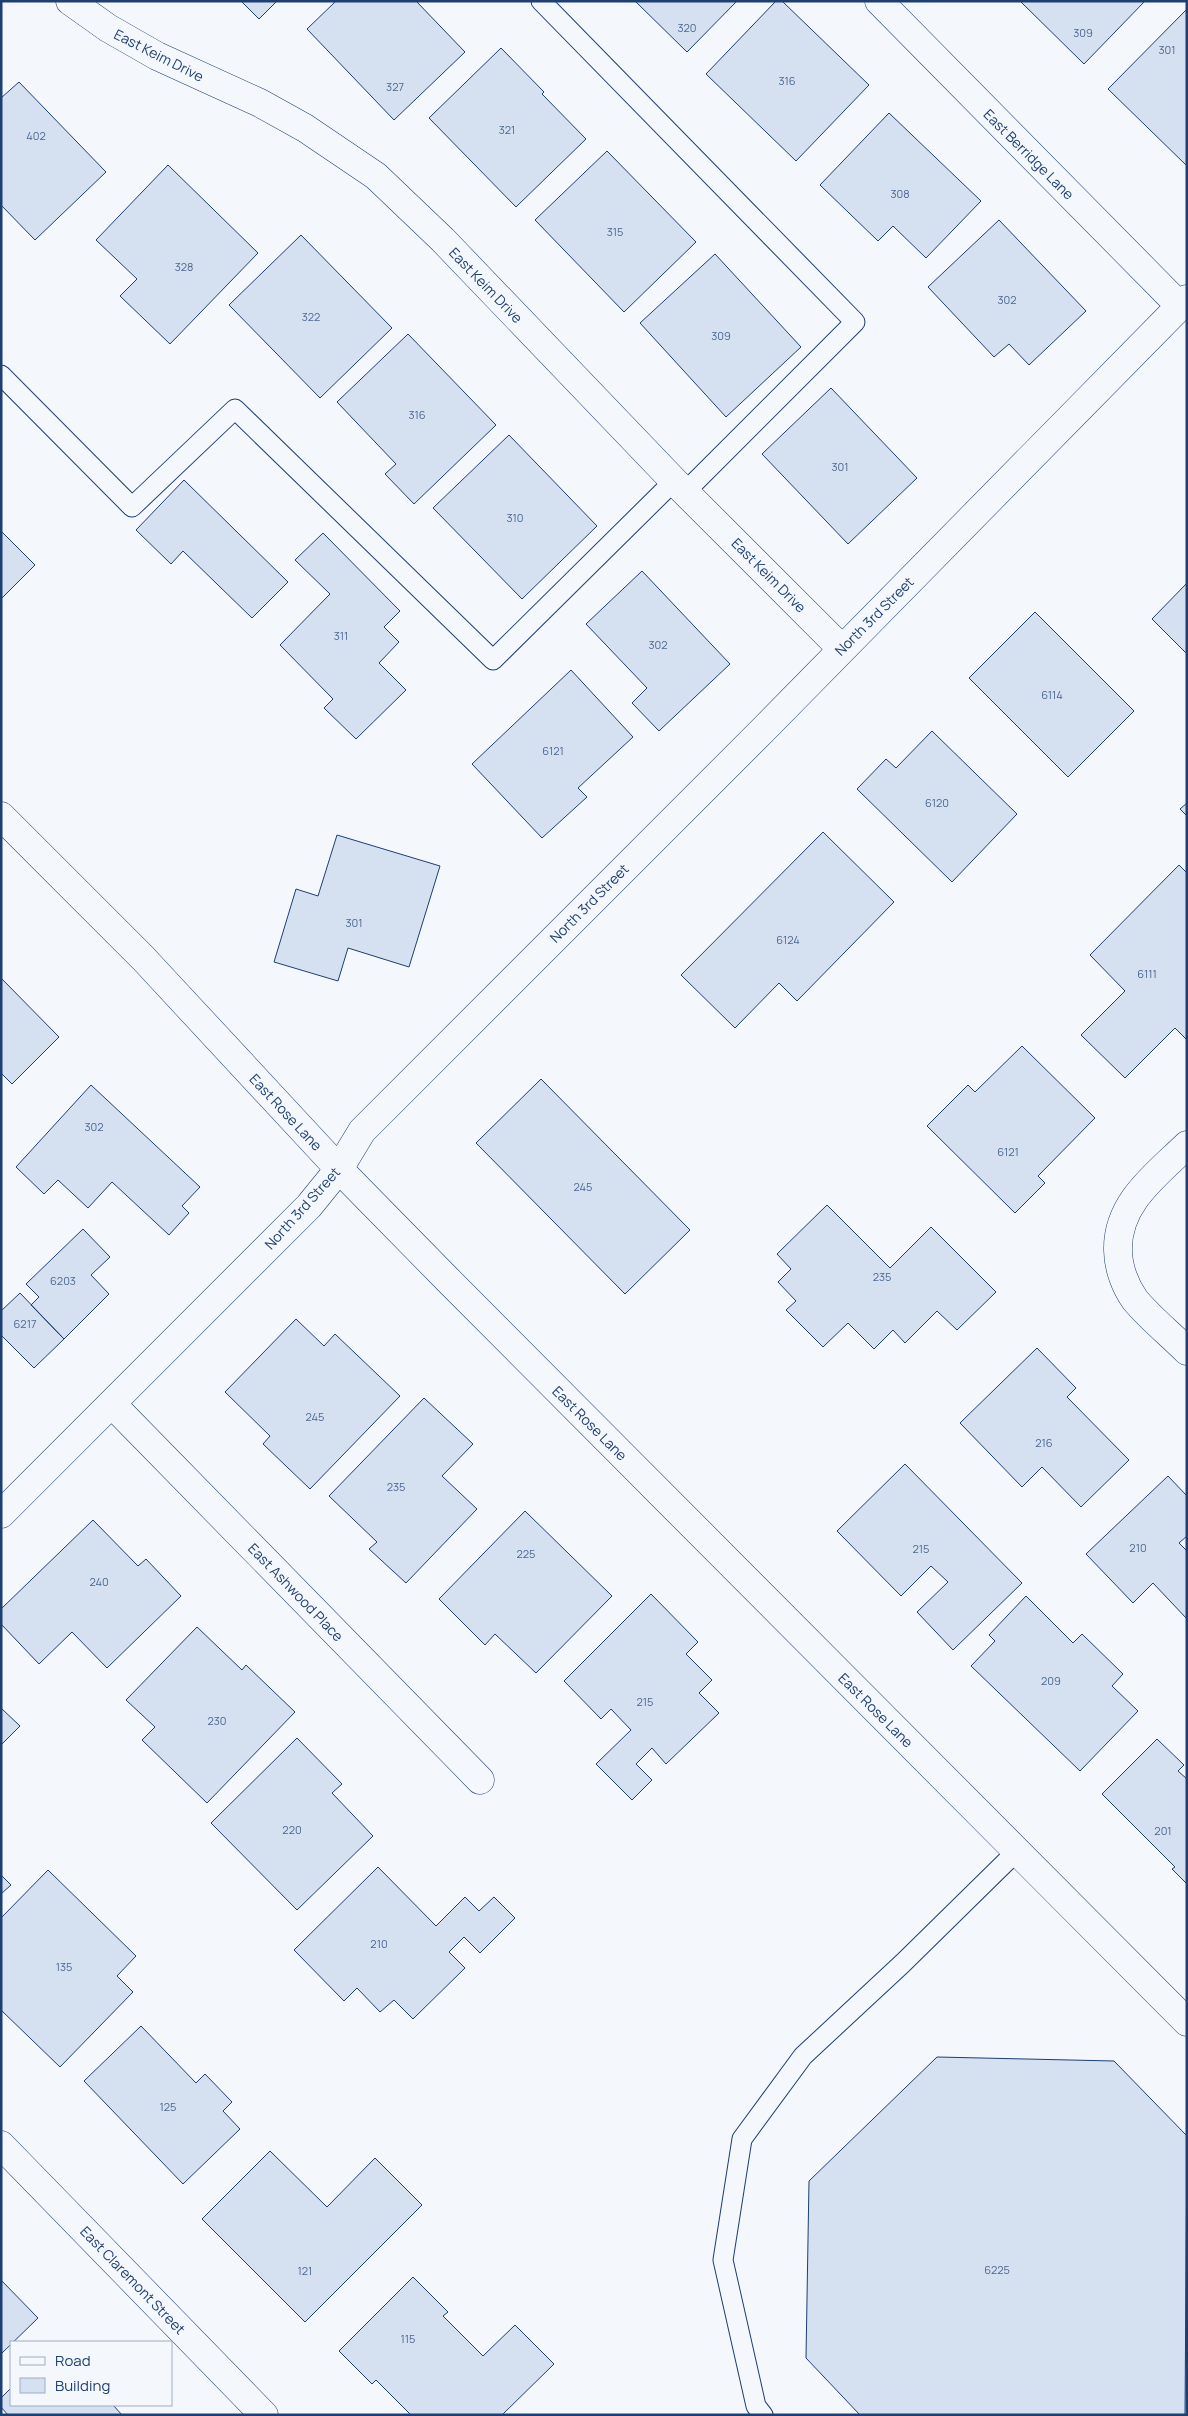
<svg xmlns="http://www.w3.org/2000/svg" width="1188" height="2416" viewBox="0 0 1188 2416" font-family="Manrope,sans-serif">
  <rect width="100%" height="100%" fill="#f4f7fb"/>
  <path fill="#d5e0f0" stroke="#1d3f73" d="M241 1H277L259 19Z
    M336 1H416L465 52 394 120 307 29Z
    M635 1H737L687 52Z
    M776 1H782L869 85 796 161 706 74Z
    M1020 1H1145L1084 64Z
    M1187 9V166L1108 89Z
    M501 48 544 92 542 94 586 139 516 207 429 118Z
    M19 82 106 172 35 240 1 205V98Z
    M889 113 981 201 926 258 893 226 878 241 820 185Z
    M607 151 696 242 624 312 535 220Z
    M168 165 258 253 170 344 120 296 137 279 96 240Z
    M999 220 1086 311 1029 365 1009 344 994 357 928 287Z
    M301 235 392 328 320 398 229 305Z
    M715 254 801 347 726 417 640 323Z
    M408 334 496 425 414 504 385 474 396 464 337 402Z
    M831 388 917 478 848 544 762 454Z
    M509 435 597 526 522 599 433 508Z
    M184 480 288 582 252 618 183 551 171 564 136 530Z
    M1 531 35 565 1 599Z
    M323 533 400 611 384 627 399 642 379 663 406 690 356 739 324 708 333 699 280 645 330 594 295 560Z
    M642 571 730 664 659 731 632 703 647 688 586 624Z
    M1187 583V654L1152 619Z
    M1035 612 1134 711 1068 777 969 678Z
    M571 670 633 737 578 788 587 797 542 838 472 764Z
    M932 731 1017 814 952 882 857 789 886 759 896 768Z
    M1187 803V816L1180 809Z
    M823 832 894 902 797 1001 779 983 735 1028 681 975Z
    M337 835 440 866 409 967 348 948 338 981 274 962 296 889 318 896Z
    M1179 865 1187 873V1040L1175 1028 1125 1078 1081 1035 1125 991 1090 955Z
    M1 978 59 1037 12 1084 1 1073Z
    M1022 1046 1095 1118 1038 1176 1045 1183 1015 1213 927 1126 968 1085 975 1092Z
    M541 1079 690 1230 625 1294 476 1143Z
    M91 1085 200 1187 182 1206 189 1213 169 1235 112 1182 88 1208 58 1180 44 1194 16 1167Z
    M827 1205 890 1268 931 1227 996 1292 957 1330 937 1311 905 1343 893 1330 874 1349 848 1323 823 1347 786 1310 796 1301 778 1282 791 1269 777 1254Z
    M83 1229 110 1257 91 1275 109 1294 64 1339 31 1305 39 1297 26 1284Z
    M20 1293 64 1339 34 1368 1 1335V1311Z
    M296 1319 324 1346 335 1334 400 1396 310 1489 263 1444 270 1436 225 1392Z
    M1037 1348 1076 1388 1067 1397 1129 1460 1081 1507 1042 1467 1022 1487 960 1423Z
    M424 1398 473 1444 442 1476 477 1509 406 1583 369 1549 377 1542 329 1496Z
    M905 1464 1022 1583 953 1650 917 1612 948 1582 931 1566 901 1596 837 1531Z
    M1168 1476 1187 1496V1536L1179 1543 1187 1551V1619L1153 1583 1133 1603 1086 1554Z
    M525 1511 612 1596 536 1673 495 1634 485 1645 439 1599Z
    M93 1520 138 1566 146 1559 181 1596 107 1668 72 1632 39 1664 1 1624V1609Z
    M651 1594 698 1642 686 1654 712 1680 699 1693 719 1713 666 1764 652 1748 636 1764 652 1780 632 1800 596 1764 631 1730 611 1709 601 1719 564 1681Z
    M1026 1596 1073 1643 1082 1634 1123 1674 1112 1686 1138 1711 1080 1771 971 1666 995 1641 989 1635Z
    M197 1627 242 1670 246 1665 295 1712 207 1803 142 1740 155 1727 126 1700Z
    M1 1708 20 1726 1 1745Z
    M297 1738 342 1784 332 1793 373 1836 297 1910 211 1823Z
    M1157 1739 1184 1765 1178 1771 1187 1779V1884L1172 1869 1175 1867 1102 1794Z
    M378 1867 436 1926 465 1897 479 1911 494 1897 515 1918 480 1953 464 1937 449 1952 465 1968 413 2019 394 2000 380 2012 357 1988 344 2001 294 1950Z
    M48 1870 136 1956 117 1976 133 1992 60 2067 1 2010V1918Z
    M1 1875 11 1885 1 1894Z
    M141 2026 196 2083 205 2074 232 2102 223 2111 240 2129 183 2184 84 2081Z
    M937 2057 1114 2061 1187 2136 1185 2415H860L806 2358 809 2181Z
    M270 2151 327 2207 375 2158 422 2205 305 2322 202 2219Z
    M413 2277 448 2312 443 2316 483 2356 515 2325 554 2364 502 2415H411L376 2380 372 2384 339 2351Z
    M1 2280 38 2318 1 2354Z
    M11 2388V2405H113L122 2415H8L1 2407V2398Z"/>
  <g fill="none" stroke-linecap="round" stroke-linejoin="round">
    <defs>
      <path id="service" d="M541 1 855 322 685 492
        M1 375 132 507 235 409 493 660 674 481
        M763 2415 756 2406 723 2260 742 2139 803 2056 903 1963 1017 1851"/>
      <path id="minor" d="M70 1 108 28 157 56 260 103 305 128 376 176 443 240 674 481 842 649
        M879 1 1180 306
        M1 816 143 958 339 1169 447 1279 1187 2022
        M1187 1145C1156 1175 1117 1203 1118 1250 1118 1267 1125 1286 1135 1300 1150 1318 1170 1334 1187 1351
        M112 1404 480 1780
        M1 1514 309 1206 339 1169 362 1131 763 730 1187 299
        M1 2145 264 2415"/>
    </defs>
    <use href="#service" stroke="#1d3f73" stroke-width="21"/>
    <use href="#minor" stroke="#1d3f73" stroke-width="29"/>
    <use href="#service" stroke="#f4f7fb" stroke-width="19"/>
    <use href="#minor" stroke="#f4f7fb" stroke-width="28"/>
  </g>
  <g text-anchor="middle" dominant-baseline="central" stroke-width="4" stroke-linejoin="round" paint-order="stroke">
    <g font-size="11" fill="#4b6792">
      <text x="687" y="27">320</text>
      <text x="1083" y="32">309</text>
      <text x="1167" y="49">301</text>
      <text x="787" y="80">316</text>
      <text x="395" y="86">327</text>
      <text x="507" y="129">321</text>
      <text x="36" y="135">402</text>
      <text x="900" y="193">308</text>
      <text x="615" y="231">315</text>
      <text x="184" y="266">328</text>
      <text x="1007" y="299">302</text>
      <text x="311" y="316">322</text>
      <text x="721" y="335">309</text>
      <text x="417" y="414">316</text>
      <text x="840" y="466">301</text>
      <text x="515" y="517">310</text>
      <text x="341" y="635">311</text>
      <text x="658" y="644">302</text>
      <text x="1052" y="694">6114</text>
      <text x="553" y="750">6121</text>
      <text x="937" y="802">6120</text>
      <text x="354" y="922">301</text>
      <text x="788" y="939">6124</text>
      <text x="1147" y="973">6111</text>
      <text x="94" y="1126">302</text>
      <text x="1008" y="1151">6121</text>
      <text x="583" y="1186">245</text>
      <text x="882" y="1276">235</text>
      <text x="63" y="1280">6203</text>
      <text x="25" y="1323">6217</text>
      <text x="315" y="1416">245</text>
      <text x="1044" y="1442">216</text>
      <text x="396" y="1486">235</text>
      <text x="1138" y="1547">210</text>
      <text x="921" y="1548">215</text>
      <text x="526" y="1553">225</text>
      <text x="99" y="1581">240</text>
      <text x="1051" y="1680">209</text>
      <text x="645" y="1701">215</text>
      <text x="217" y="1720">230</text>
      <text x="292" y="1829">220</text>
      <text x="1163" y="1830">201</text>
      <text x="379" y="1943">210</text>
      <text x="64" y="1966">135</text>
      <text x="168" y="2106">125</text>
      <text x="997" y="2269">6225</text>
      <text x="305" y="2270">121</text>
      <text x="408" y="2338">115</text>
    </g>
    <g font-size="14" fill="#1d3f73" stroke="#f4f7fb">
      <text transform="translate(159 55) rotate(27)">East Keim Drive</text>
      <text transform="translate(1029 154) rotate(45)">East Berridge Lane</text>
      <text transform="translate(486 285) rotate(46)">East Keim Drive</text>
      <text transform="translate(769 575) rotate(45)">East Keim Drive</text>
      <text transform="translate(874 616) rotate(-45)">North 3rd Street</text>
      <text transform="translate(589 903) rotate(-45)">North 3rd Street</text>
      <text transform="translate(286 1112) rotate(47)">East Rose Lane</text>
      <text transform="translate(302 1208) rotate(-48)">North 3rd Street</text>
      <text transform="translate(590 1423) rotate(45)">East Rose Lane</text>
      <text transform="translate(296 1592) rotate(46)">East Ashwood Place</text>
      <text transform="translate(876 1710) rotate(45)">East Rose Lane</text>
      <text transform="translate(133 2280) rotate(46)">East Claremont Street</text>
    </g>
  </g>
  <rect width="1188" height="2416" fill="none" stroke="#1d3f73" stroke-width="5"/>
  <rect x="10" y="2341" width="162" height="65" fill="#f4f7fb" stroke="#9eadc5"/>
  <rect x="20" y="2357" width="25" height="8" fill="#f4f7fb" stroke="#9eadc5"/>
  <text x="55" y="2366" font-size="15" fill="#1d3f73">Road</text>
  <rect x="20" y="2378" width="25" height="15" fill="#d5e0f0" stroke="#9eadc5"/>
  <text x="55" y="2391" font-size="15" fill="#1d3f73">Building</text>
</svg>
